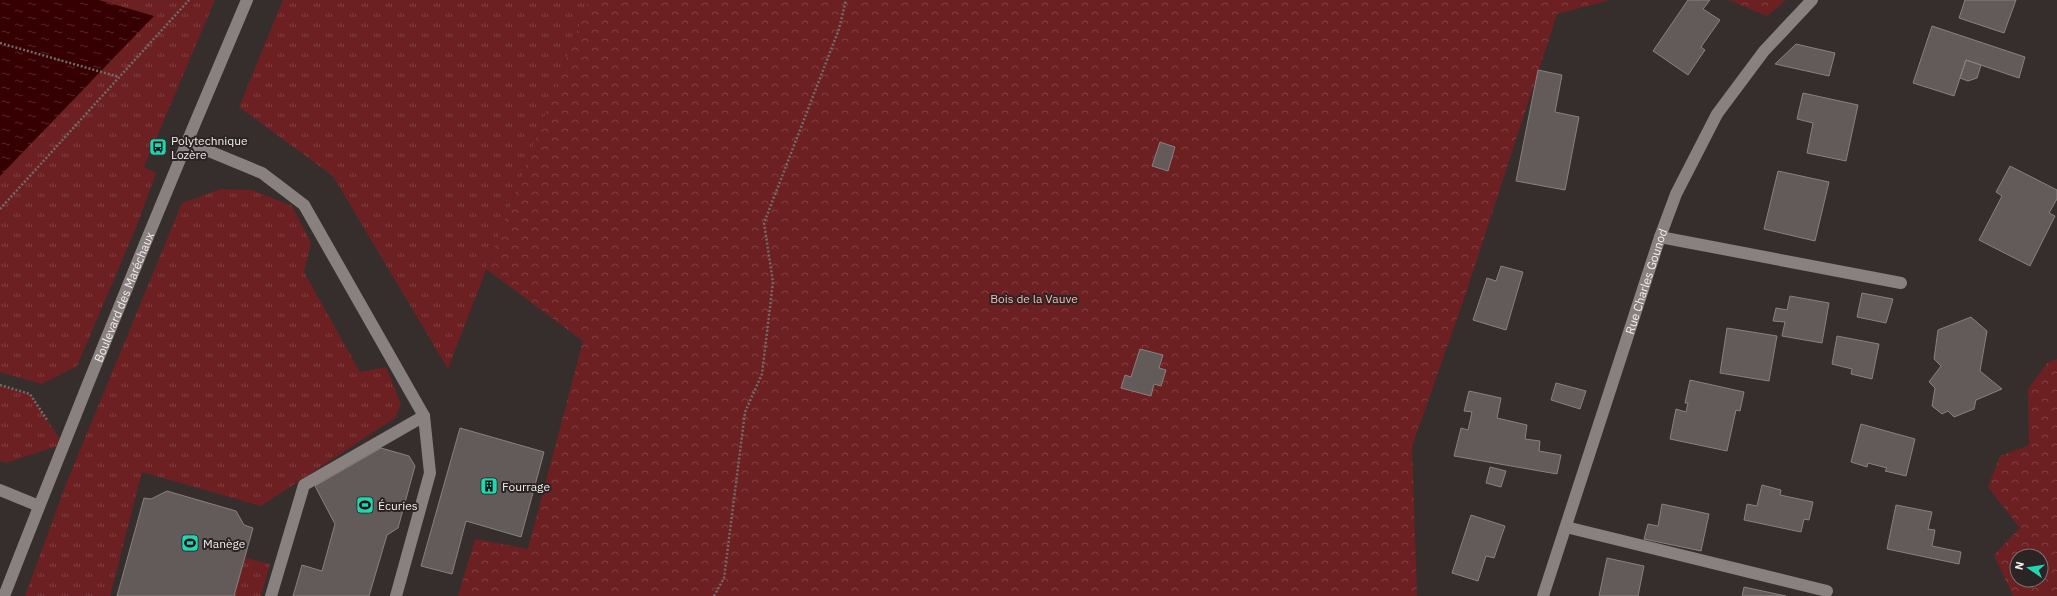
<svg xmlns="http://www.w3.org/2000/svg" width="2057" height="596" viewBox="0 0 2057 596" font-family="'IBM Plex Sans',sans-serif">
  <defs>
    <pattern id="grass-tufts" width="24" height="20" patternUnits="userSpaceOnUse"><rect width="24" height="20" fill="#6c2021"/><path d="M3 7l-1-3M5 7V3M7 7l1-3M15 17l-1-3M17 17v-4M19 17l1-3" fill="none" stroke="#814142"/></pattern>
    <pattern id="forest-crowns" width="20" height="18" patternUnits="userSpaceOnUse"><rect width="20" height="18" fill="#6c2021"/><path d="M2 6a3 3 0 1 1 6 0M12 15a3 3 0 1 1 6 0" fill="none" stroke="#814142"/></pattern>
    <pattern id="water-ripples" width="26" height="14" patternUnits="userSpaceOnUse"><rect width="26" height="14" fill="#360003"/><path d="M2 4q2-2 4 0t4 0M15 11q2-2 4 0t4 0" fill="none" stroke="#542628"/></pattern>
  </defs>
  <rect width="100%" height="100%" fill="#352e2d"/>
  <path fill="url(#grass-tufts)" d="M0 0H215L144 167 156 173 137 225 77 366 42 384 0 372Z
    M283 0H589L448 369 333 176 239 107Z
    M221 189 252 190 292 206 311 243 304 272 360 372 386 367 401 404 395 418 261 506 142 472 110 596H25L66 484 182 203Z
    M0 386 30 394 63 444 6 463 0 461Z
    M245 558 270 564 261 596H234Z"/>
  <path fill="url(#forest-crowns)" fill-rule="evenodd" d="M589 0H1610L1557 14 1464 299 1412 446 1417 596H458L475 539 528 549 583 341 486 269Z
    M1728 0H1786L1767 16Z
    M2057 359V596H2013L1994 555 2020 528 1988 487 2000 456 2029 445 2028 389 2047 363ZM2017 556H2041V580H2017Z"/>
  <path fill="url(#water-ripples)" d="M0 0H99L154 16 0 176Z"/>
  <path fill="#635b5a" stroke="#898080" d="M1688 0H1710L1703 9 1720 20 1701 47 1705 50 1688 75 1653 51Z
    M1965 0H2016L2004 33 1959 18Z
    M1932 26 2025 57 2019 78 1966 60 1954 96 1913 83Z
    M1796 44 1835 53 1829 76 1775 64Z
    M1966 60 1981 65 1977 78 1968 81 1960 78Z
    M1538 70 1562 75 1555 112 1579 117 1565 190 1516 181Z
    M1803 93 1858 105 1846 161 1807 153 1813 123 1797 119Z
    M1160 142 1175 147 1168 171 1152 166Z
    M2010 166 2057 190V199L2049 213 2055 216 2030 266 1979 240 2002 196 1996 192Z
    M1778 171 1829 182 1815 241 1764 229Z
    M1501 266 1523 272 1506 330 1473 320 1487 278 1496 281Z
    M1862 293 1893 299 1886 323 1857 317Z
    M1790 296 1829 303 1822 343 1782 336 1785 322 1773 321 1776 308 1787 310Z
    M1971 317 1987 331 1980 371 2002 389 1976 400 1974 409 1954 417 1948 411 1942 414 1932 406 1935 388 1929 382 1941 366 1934 359 1938 330Z
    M1727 328 1777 336 1769 381 1720 373Z
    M1837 336 1879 344 1872 379 1851 374 1852 369 1832 364Z
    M1140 349 1163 355 1159 368 1166 370 1161 386 1154 384 1151 396 1121 388 1125 375 1131 377Z
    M1690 380 1744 392 1740 411 1736 410 1727 451 1670 439 1676 409 1686 412 1688 403H1685Z
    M1556 383 1586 391 1580 409 1551 400Z
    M1469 391 1501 398 1497 418 1527 425 1525 439 1540 441 1539 451 1561 455 1557 474 1454 456 1461 428 1468 430 1472 412 1464 411Z
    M1861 424 1915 439 1906 476 1885 471 1887 468 1868 463 1867 467 1851 462Z
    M460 428 544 452 521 537 466 521 452 574 421 566Z
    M381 448 409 456 415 466 398 528 387 535 369 596H293L302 565 322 571 335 524 315 486Z
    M1490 467 1506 471 1501 487 1486 483Z
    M1762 485 1781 490 1780 495 1813 502 1809 520 1804 519 1801 532 1744 520 1747 504 1757 506Z
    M167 491 236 511 244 525 253 528 234 596H117L144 498 151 499Z
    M1662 504 1709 514 1701 551 1644 539 1648 524 1658 526Z
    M1896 505 1932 512 1928 529 1935 530 1932 546 1961 552 1959 564 1887 549Z
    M1471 515 1505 526 1494 558 1486 556 1478 581 1452 573Z
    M1607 558 1644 566 1638 596H1599Z
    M1744 587 1786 596H1742Z"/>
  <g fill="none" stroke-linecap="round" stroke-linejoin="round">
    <path stroke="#716b6a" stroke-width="2.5" stroke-dasharray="2 2" stroke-linecap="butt" d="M0 43 119 77
      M0 209 189 0
      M0 385 30 394 47 420
      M714 596 724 578 745 412 762 374 773 282 764 223 839 29 846 0"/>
    <g stroke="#898080" stroke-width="12">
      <path d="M187 142 262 173 304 205 424 416 304 485 271 596"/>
      <path d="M1660 237 1901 283"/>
      <path d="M0 490 39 506"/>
      <path d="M1566 527 1827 591"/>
      <path id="s1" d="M4 596C82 396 163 197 247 0"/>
      <path d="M396 596 430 473 424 416"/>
      <path id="s2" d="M1543 596 1660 237 1676 194 1717 114 1764 51 1812 0"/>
    </g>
  </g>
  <defs>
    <symbol id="bus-square" viewBox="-11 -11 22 22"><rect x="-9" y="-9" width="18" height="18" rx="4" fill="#22d5af" stroke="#2b2424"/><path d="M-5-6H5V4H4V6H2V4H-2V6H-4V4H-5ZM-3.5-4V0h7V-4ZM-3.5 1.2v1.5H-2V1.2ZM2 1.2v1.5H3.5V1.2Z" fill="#111"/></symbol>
    <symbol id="building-square" viewBox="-11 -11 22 22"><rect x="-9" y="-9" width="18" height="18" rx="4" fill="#22d5af" stroke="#2b2424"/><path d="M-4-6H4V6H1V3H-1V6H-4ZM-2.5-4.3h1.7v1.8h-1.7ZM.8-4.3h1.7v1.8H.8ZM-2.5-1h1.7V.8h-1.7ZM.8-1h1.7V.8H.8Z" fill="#111"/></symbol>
    <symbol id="stadium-square" viewBox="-11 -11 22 22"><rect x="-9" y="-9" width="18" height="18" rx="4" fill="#22d5af" stroke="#2b2424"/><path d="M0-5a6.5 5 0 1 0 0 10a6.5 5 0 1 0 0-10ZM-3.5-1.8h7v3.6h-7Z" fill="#111"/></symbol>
  </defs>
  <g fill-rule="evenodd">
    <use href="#bus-square" x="148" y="137" width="20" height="20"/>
    <use href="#building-square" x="479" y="476" width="20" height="20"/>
    <use href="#stadium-square" x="355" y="495" width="20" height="20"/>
    <use href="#stadium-square" x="180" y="533" width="20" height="20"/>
  </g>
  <g text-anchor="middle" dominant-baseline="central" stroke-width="4" stroke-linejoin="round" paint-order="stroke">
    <g font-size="12" fill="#f2eded" stroke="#2b2424" text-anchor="start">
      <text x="171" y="140">Polytechnique<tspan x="171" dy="14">Lozère</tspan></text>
      <text x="502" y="486">Fourrage</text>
      <text x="378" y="505">Écuries</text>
      <text x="203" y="543">Manège</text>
    </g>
    <g font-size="12" fill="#f2eded" stroke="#2b2424">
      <text stroke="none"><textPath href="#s2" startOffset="331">Rue Charles Gounod</textPath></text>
      <text stroke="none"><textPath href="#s1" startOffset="322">Boulevard des Maréchaux</textPath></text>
    </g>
    <g font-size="12" fill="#fdb5b0" stroke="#2b2424">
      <text x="1034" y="298">Bois de la Vauve</text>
    </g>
  </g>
  <g transform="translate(2029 568) rotate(283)"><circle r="19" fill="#2b2424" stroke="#7b7474"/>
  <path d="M0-3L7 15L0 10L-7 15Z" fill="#22d5af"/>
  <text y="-6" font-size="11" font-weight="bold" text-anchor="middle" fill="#f2eded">N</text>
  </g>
</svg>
